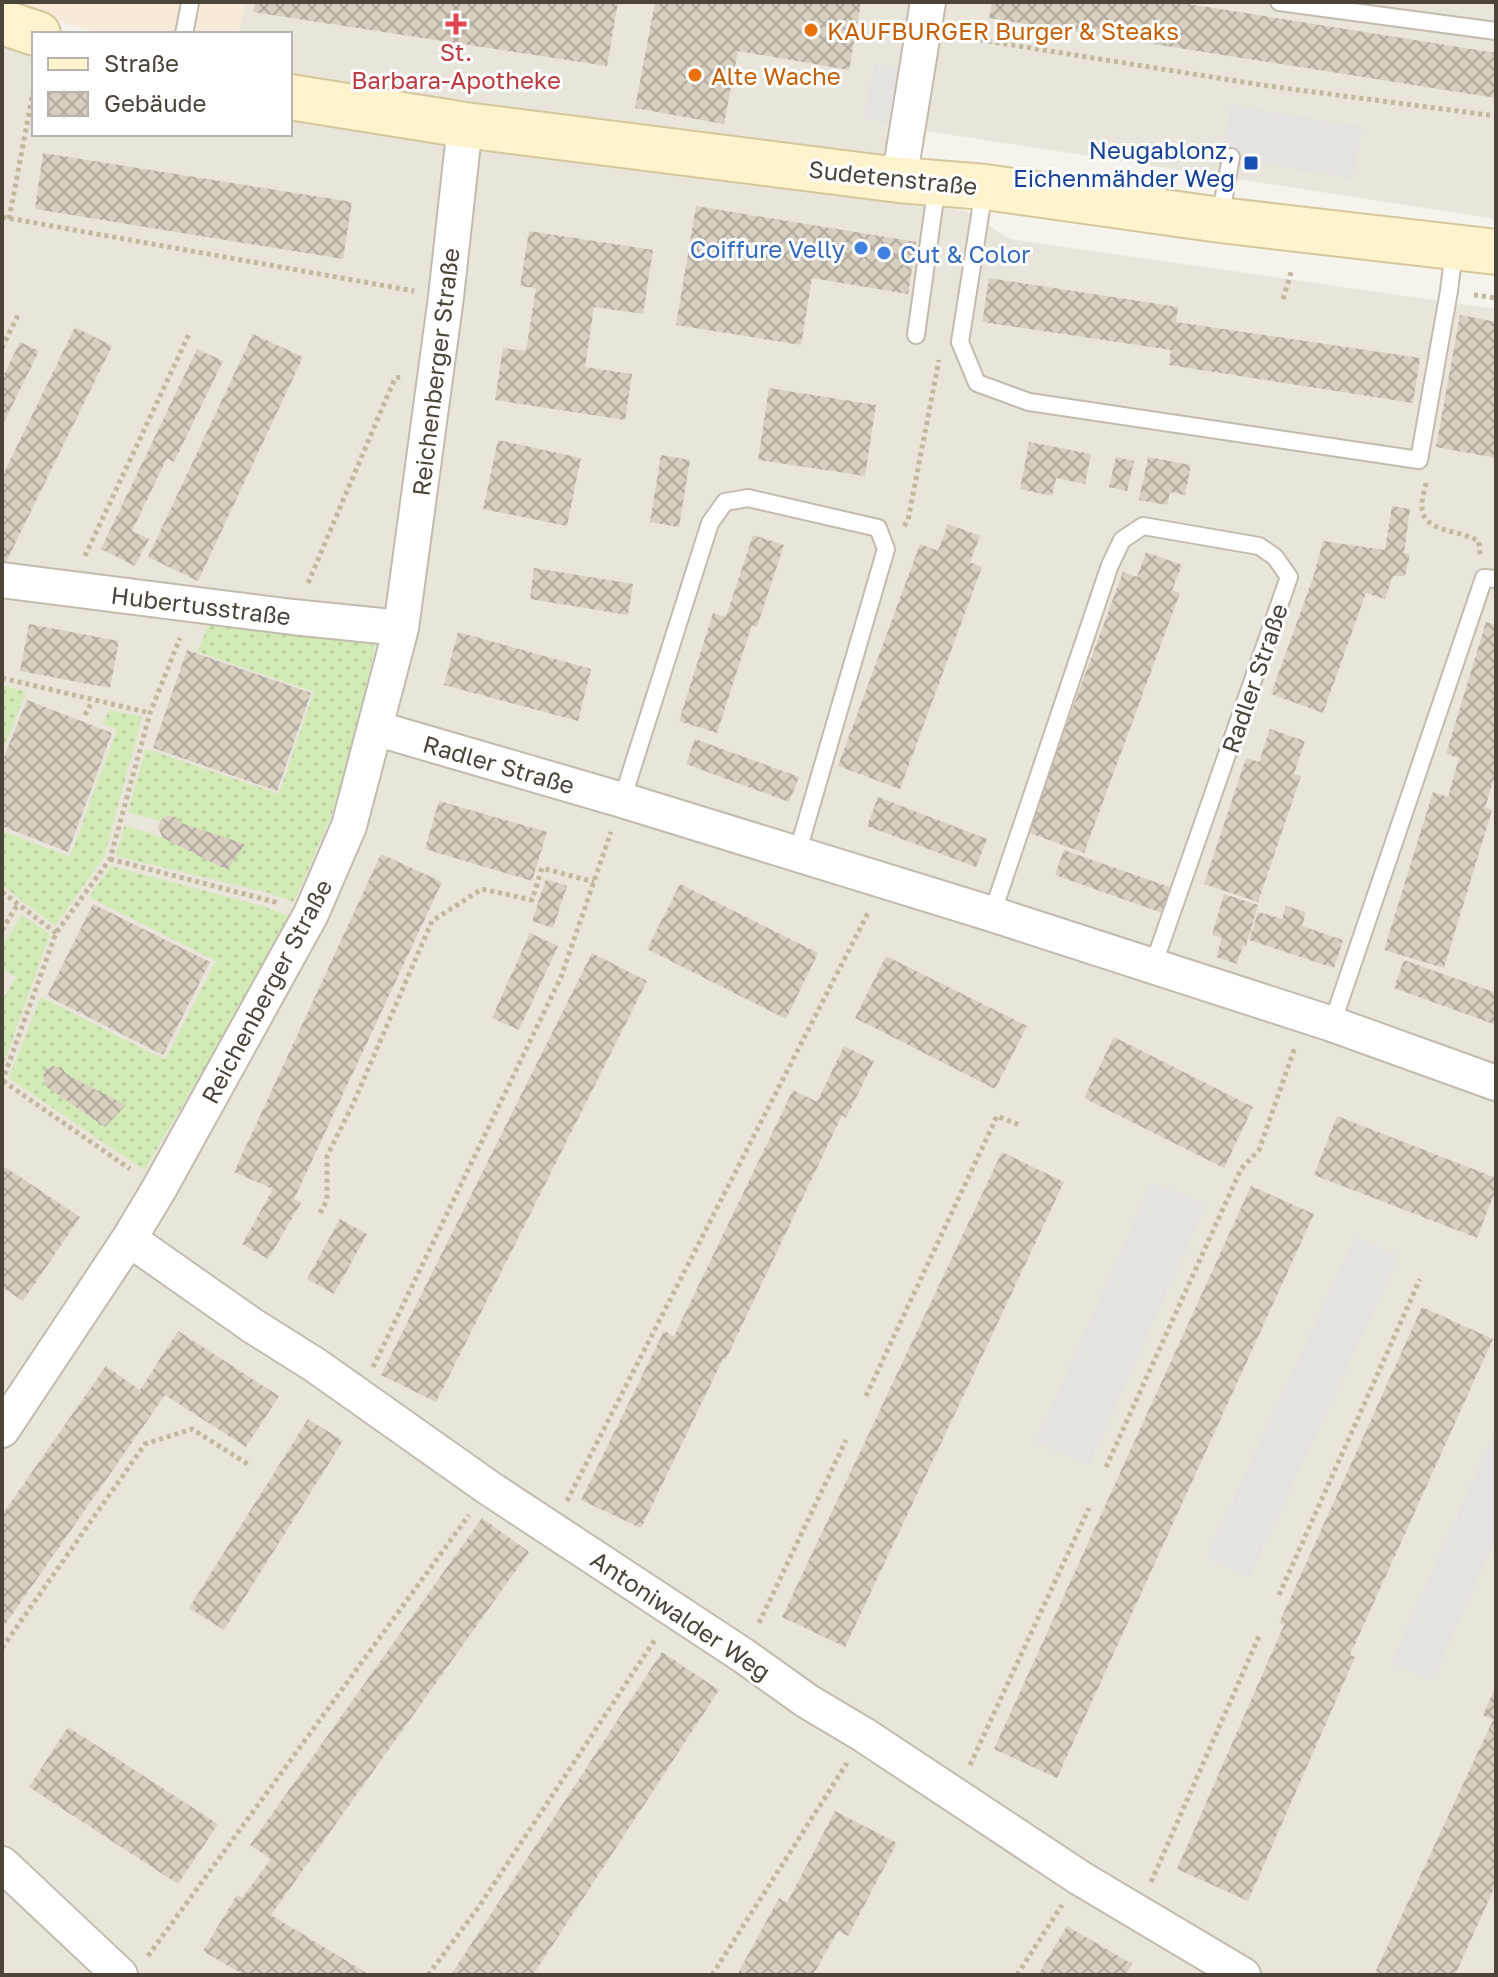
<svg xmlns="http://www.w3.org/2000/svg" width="1498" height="1977" viewBox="0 0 1498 1977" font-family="'Golos Text',sans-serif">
  <defs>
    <pattern id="grass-dots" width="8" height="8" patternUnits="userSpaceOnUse" patternTransform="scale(2)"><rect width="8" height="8" fill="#d2eab5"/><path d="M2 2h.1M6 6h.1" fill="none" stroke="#b6ca9c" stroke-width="1.8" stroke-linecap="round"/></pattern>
    <pattern id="building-cross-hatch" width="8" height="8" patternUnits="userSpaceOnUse" patternTransform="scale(2)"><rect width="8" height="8" fill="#d8cfc1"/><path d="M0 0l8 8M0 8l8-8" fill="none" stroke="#b1aa9e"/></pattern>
  </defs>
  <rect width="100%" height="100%" fill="#f6f3ec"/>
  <path fill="#eae5da" d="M245 2H919L891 162 466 102 290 74V34H239Z
    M941 2H1496V219L920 130Z
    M2 39 34 49V134H290V111L610 161 966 211 1010 239 1496 309V1975H139L2 1845Z
    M2 1885 95 1975H2Z"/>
  <path fill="#f7ead8" d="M2 2H245L239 34H101Z"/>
  <path fill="url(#grass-dots)" d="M209 623 375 645 359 722 331 817 294 902 266 892 116 856 125 825 170 840 181 823 167 816 160 821 128 812 146 749 279 794 314 692 198 652Z
    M2 685 26 692 2 752Z
    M109 710 142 717 104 857 55 926 2 885V831L70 857 117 730 103 724Z
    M111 866 262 906 289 916 240 1009 144 1170 9 1078 41 997 165 1060 216 961 89 897Z
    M22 915 50 934 2 1068V1001L16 977 2 969V946Z"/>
  <path fill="#e5e3e0" d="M874 63 905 69 894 123 864 118Z
    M1231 105 1362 128 1353 178 1222 156Z
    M1152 1182 1206 1205 1089 1465 1036 1442Z
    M1356 1236 1399 1256 1249 1578 1206 1558Z
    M1496 1429V1537L1432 1681 1391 1663Z"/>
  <path fill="url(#building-cross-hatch)" d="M255 2H618L607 66 253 12Z
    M655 2H861L849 70 738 51 724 124 635 108Z
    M992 2H1176L1496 53V98L989 18Z
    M43 153 352 202 343 259 35 209Z
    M696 206 916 242 908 294 812 278 801 345 676 325Z
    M529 231 653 250 643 314 594 307 585 367 632 374 625 420 495 400 503 348 526 351 536 288 520 286Z
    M989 278 1178 307 1176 322 1420 358 1413 403 1169 365 1171 350 982 322Z
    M1460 315 1496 322V458L1436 447Z
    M75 327 112 346 6 562 2 560V477Z
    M253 334 303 357 198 581 148 557Z
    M20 342 39 351 2 426V379Z
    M197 349 223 361 174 462 167 458 132 531 149 539 135 566 101 549Z
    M769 388 876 405 865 476 758 460Z
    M498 440 581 458 567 526 483 509Z
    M1029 442 1091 454 1085 484 1056 478 1052 496 1020 489Z
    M661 455 690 460 679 527 650 522Z
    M1116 457 1134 461 1127 491 1109 487Z
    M1148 457 1191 465 1185 495 1170 492 1167 505 1139 500Z
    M1392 506 1410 509 1404 553 1410 554 1405 576H1393L1385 599 1366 593 1323 713 1271 694 1314 575 1323 541 1385 550Z
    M948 524 980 536 970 562 982 567 900 789 838 766 920 544 938 551Z
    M753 535 784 545 757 627 752 625 717 733 679 721 713 613 726 617Z
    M1146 552 1182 565 1172 590 1180 593 1084 853 1027 832 1123 572 1137 577Z
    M534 568 633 584 628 615 530 599Z
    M1486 622 1496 625V771L1485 808 1492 810 1444 968 1384 950 1433 792 1448 797 1459 758 1446 754Z
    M29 624 119 641 110 688 20 671Z
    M458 632 591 669 578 721 444 685Z
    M187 650 311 693 277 791 153 748Z
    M27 700 112 733 68 852 2 826V762Z
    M1270 729 1305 741 1294 774 1301 776 1258 902 1204 884 1246 758 1259 762Z
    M695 739 799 777 789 802 686 764Z
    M878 797 987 839 976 867 867 826Z
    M439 801 547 832 532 881 425 849Z
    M167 816 176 817 181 823 245 844 227 870 163 838 158 827 160 821Z
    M1064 850 1175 889 1165 914 1055 875Z
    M381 854 442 882 294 1199 301 1203 268 1259 242 1244 273 1189 234 1172Z
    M546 879 567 886 553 928 532 921Z
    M680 884 818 953 786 1019 647 949Z
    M1224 894 1258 905 1246 946 1243 945 1237 964 1216 957 1222 938 1212 935Z
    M93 904 210 962 163 1055 47 996Z
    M1286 906 1306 912 1302 926 1343 940 1334 968 1249 940 1258 912 1282 919Z
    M530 933 558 946 519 1030 492 1018Z
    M592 953 647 981 436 1402 381 1375Z
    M886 956 1027 1026 995 1089 855 1018Z
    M1404 960 1496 993V1025L1394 988Z
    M1114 1037 1253 1107 1224 1168 1084 1098Z
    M844 1046 874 1061 846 1118 842 1115 726 1359H723L641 1528 581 1500 664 1331 674 1336 793 1090 817 1102Z
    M53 1066 62 1068 67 1075 126 1105 105 1127 47 1087 43 1075 46 1069Z
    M1337 1116 1496 1178V1189L1477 1238 1314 1175Z
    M1002 1152 1064 1182 845 1647 782 1617Z
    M2 1165 80 1217 23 1301 2 1287Z
    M1251 1186 1314 1214 1057 1778 994 1749Z
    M340 1219 367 1234 334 1294 307 1279Z
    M1422 1307 1493 1339 1350 1655 1355 1657 1248 1901 1177 1869 1284 1625 1279 1623Z
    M178 1331 279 1396 246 1447 165 1395 2 1629V1515L106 1366 140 1390Z
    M308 1419 343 1441 224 1630 189 1608Z
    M482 1518 529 1552 271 1915 370 1975H244L203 1951 237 1895 242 1898 271 1859 250 1845Z
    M662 1652 719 1690 533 1975H451Z
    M1496 1686V1884L1455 1975H1374L1493 1720 1483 1715Z
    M68 1727 218 1824 178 1884 29 1787Z
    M835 1811 897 1843 848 1936 838 1931 813 1975H737L779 1898 787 1903Z
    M1067 1926 1132 1964 1126 1975H1038Z"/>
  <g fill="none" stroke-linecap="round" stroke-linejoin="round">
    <defs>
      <path id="lane" d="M1279 2 1496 31
        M184 34 190 3
        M984 190 960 342 977 383 1029 402 1419 460 1449 291 1454 250
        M1220 219 1231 157
        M916 335 937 184
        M622 800 710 523 725 502 748 498 878 528 886 549 797 854
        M992 914 1110 565 1122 540 1143 526 1259 546 1275 557 1289 577 1153 966
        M1332 1024 1484 578 1496 579"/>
      <path id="street" d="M899 180 928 2
        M2 580 293 617 401 628
        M375 728 622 800 992 914 1332 1024 1496 1083
        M129 1239 253 1326 315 1365 489 1488 744 1656 807 1701 864 1735 1080 1878 1243 1975
        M2 1430 129 1239 159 1189 311 914 349 826 401 628 446 297 465 125
        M2 1864 120 1975"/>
      <path id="secondary" d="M2 22 38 34
        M290 97 465 125 899 180 985 187 1220 220 1496 252"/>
    </defs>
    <use href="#lane" stroke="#c2bbae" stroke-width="20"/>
    <use href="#street" stroke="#c2bbae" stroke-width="38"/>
    <use href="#secondary" stroke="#d6c79b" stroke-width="48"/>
    <path stroke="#c4b79f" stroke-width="5" stroke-dasharray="4 4" stroke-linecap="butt" d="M956 36 1268 86 1496 116
      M2 217 414 291
      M9 219 34 87
      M1474 295 1496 298
      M1283 299 1292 269
      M2 348 18 315
      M1426 483C1425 490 1421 500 1422 508 1424 534 1463 529 1479 542L1480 555
      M904 526 908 520 939 360
      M85 556 190 332
      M308 583 395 378 402 377
      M2 678 150 713
      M85 715 92 701
      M110 859 279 903
      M2 892 56 933
      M2 930 18 904
      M3 1081 130 1169
      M2 1082 56 933 110 859 150 713 180 638
      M320 1213 327 1200V1156L353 1104 432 921 482 889 532 900 542 868 594 882
      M373 1367 561 977 611 832
      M866 1396 997 1116 1022 1126
      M1106 1467 1241 1169 1259 1150 1295 1047
      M567 1501 869 911
      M1279 1595 1420 1279
      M759 1623 846 1440
      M2 1648 145 1444 192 1429 251 1466
      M970 1765 1089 1508
      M1151 1882 1260 1634
      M148 1956 469 1515
      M428 1975 478 1908 656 1638
      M712 1975 847 1763
      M1017 1975 1062 1905"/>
    <use href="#lane" stroke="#fff" stroke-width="16"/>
    <use href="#street" stroke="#fff" stroke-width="34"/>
    <use href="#secondary" stroke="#fff3cd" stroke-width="44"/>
  </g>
  <path fill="#e0444e" stroke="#fff" stroke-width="3" d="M452 12h8v8h8v8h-8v8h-8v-8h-8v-8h8z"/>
  <g fill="#e8710a" stroke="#fff" stroke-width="3">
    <circle cx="811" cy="30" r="8"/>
    <circle cx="695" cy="75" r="8"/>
  </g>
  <rect fill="#1a4fb4" stroke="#fff" stroke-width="3" x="1243" y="155" width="16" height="16" rx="4"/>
  <g fill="#3f7fe0" stroke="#fff" stroke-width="3">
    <circle cx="861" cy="248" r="8"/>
    <circle cx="884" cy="253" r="8"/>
  </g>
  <g text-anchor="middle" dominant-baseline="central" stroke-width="6" stroke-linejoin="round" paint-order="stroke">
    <g font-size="24" fill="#c56008" stroke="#fff" text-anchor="start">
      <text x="827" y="30">KAUFBURGER Burger &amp; Steaks</text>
      <text x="711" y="75">Alte Wache</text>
    </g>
    <g font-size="24" fill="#be3a42" stroke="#fff">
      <text x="456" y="51">St.<tspan x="456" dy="28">Barbara-Apotheke</tspan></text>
    </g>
    <g font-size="24" fill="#164399" stroke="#fff" text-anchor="end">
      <text x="1235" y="149">Neugablonz,<tspan x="1235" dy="28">Eichenmähder Weg</tspan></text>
    </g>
    <g font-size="24" fill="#4b4439" stroke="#fff">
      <text transform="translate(893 177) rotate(6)">Sudetenstraße</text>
      <text transform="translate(435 372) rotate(-83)">Reichenberger Straße</text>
      <text transform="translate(201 605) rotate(7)">Hubertusstraße</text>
      <text transform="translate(1254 678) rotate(-71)">Radler Straße</text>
      <text transform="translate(499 764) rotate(16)">Radler Straße</text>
      <text transform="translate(266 991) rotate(-62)">Reichenberger Straße</text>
      <text transform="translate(681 1615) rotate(34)">Antoniwalder Weg</text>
    </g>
    <g font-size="24" fill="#366cbe" stroke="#fff" text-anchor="end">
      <text x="845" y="248">Coiffure Velly</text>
      <text x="900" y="253" text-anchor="start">Cut &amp; Color</text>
    </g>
  </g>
  <rect width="1498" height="1977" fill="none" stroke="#4b4439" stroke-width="8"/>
  <rect x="32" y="32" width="260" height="104" fill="#ffffff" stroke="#b7b4b0" stroke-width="2"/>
  <rect x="48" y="58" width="40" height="12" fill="#fff3cd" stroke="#b7b4b0" stroke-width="2"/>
  <text x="104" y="72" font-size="24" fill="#4b4439">Straße</text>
  <rect x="48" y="92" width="40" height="24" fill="url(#building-cross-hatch)" stroke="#b7b4b0" stroke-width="2"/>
  <text x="104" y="112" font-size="24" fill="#4b4439">Gebäude</text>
</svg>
